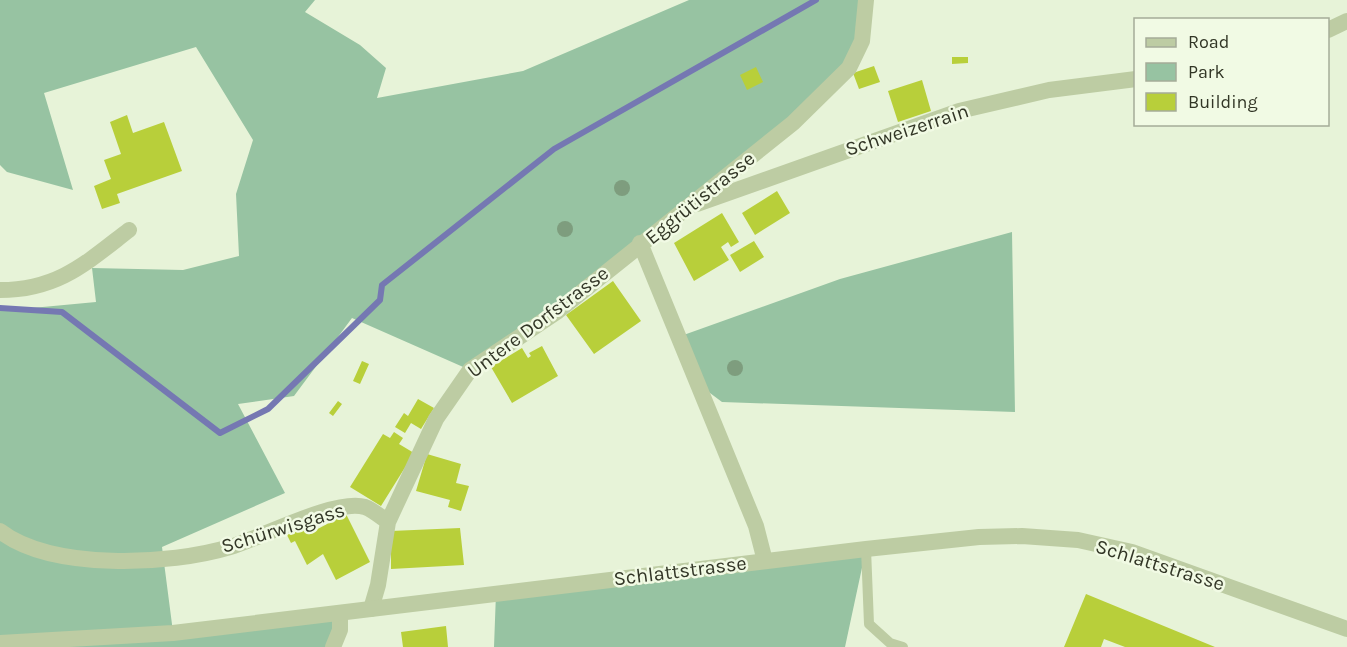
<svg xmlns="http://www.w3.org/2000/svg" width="1347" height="647" viewBox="0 0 1347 647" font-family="Karla,sans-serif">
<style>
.green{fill:#97c3a2}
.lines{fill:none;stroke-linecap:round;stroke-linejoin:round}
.stream{stroke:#7578b2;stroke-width:6}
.building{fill:#b8cf3a}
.service{stroke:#bdcca3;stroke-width:10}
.minor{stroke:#bdcca3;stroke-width:16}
.tertiary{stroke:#bdcca3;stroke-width:16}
.tree{fill:#7e9d7e}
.labels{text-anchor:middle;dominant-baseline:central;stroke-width:5;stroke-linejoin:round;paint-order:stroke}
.street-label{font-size:20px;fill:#323626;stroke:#f1fae4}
</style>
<rect width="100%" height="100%" fill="#e7f3d8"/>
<path class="green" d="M0,0H315L305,12L360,45L386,68L377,98L523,71L689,0H866L849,68L685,208L470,370L352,318L294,396L238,404L285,493L162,547L173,632L340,613L333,647H27L0,643V311L96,302L92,268L183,270L239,256L236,194L253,140L196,47L44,93L73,190L7,172L0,165Z
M1012,232L1015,412L722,402L698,384L678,337L840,279Z
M866,549L845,647H494L496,593Z"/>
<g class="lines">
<path class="stream" d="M0,308L62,312L220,433L268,409L380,300L382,285L554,149L816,0"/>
</g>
<path class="building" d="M952,57H968V63L952,64Z
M874,66L880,82L859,89L853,73Z
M756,67L763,82L747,90L740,75Z
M922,80L931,111L898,122L888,91Z
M127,115L133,133L164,122L182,171L117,194L120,203L102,209L94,186L111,179L104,160L121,154L110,122Z
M777,191L790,213L755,235L742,213Z
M722,213L739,242L731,247L728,242L721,247L729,260L694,281L674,243Z
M754,241L764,257L740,272L730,255Z
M613,281L641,321L594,354L566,315Z
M542,346L558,376L512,403L491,367L522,348L528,358L531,356L529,353Z
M362,361L369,364L360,384L353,381Z
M418,399L434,408L421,429L411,423L405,433L395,427L404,413L408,416Z
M338,401L342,404L333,416L329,413Z
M394,432L403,438L399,444L414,453L381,506L350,487L383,434L390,438Z
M427,454L461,464L456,483L469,486L461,511L448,507L450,500L416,491Z
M346,514L370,562L336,580L323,554L307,565L295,541L291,543L287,535L308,525L312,532Z
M460,528L464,565L391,569V531Z
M1086,594L1215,647H1125L1104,639L1101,647H1064Z
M446,626L448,647H403L401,632Z"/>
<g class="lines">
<path class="service" d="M866,549L869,624L890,643L903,647"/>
<path class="minor" d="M1328,30L1347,21
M697,204L959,111L1049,90L1136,79
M640,243L756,526L765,561
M0,290C58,290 86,263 129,230
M0,531C51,571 171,565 230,547C261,538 336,498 365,507C373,510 381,517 388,522
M371,609L378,585L388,522L436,419L470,370L558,311L793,123L849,68L862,41L866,0
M333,647L340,630V613"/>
<path class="tertiary" d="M0,643L173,633L866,549L979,537L1022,536L1078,540L1132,552L1347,629"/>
</g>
<g class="tree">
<circle cx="622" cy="188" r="8"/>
<circle cx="565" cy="229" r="8"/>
<circle cx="735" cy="368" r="8"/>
</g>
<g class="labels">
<g class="street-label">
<text transform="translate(907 130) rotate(-18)">Schweizerrain</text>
<text transform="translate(700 198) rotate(-39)">Eggrütistrasse</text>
<text transform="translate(538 322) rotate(-37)">Untere Dorfstrasse</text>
<text transform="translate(283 528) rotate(-17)">Schürwisgass</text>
<text transform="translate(1160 565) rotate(17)">Schlattstrasse</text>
<text transform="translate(680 571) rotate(-7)">Schlattstrasse</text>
</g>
</g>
<rect x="1134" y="18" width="195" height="108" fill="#f1fae4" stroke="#a5ac98" stroke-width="1.5"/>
<rect x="1146" y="38" width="30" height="9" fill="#bdcca3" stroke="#a5ac98" stroke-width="1.5"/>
<text x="1188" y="48" font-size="18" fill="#323626">Road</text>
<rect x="1146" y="63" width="30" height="18" fill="#97c3a2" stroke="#a5ac98" stroke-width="1.5"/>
<text x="1188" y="78" font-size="18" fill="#323626">Park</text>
<rect x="1146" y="93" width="30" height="18" fill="#b8cf3a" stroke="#a5ac98" stroke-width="1.5"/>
<text x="1188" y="108" font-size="18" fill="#323626">Building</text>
</svg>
